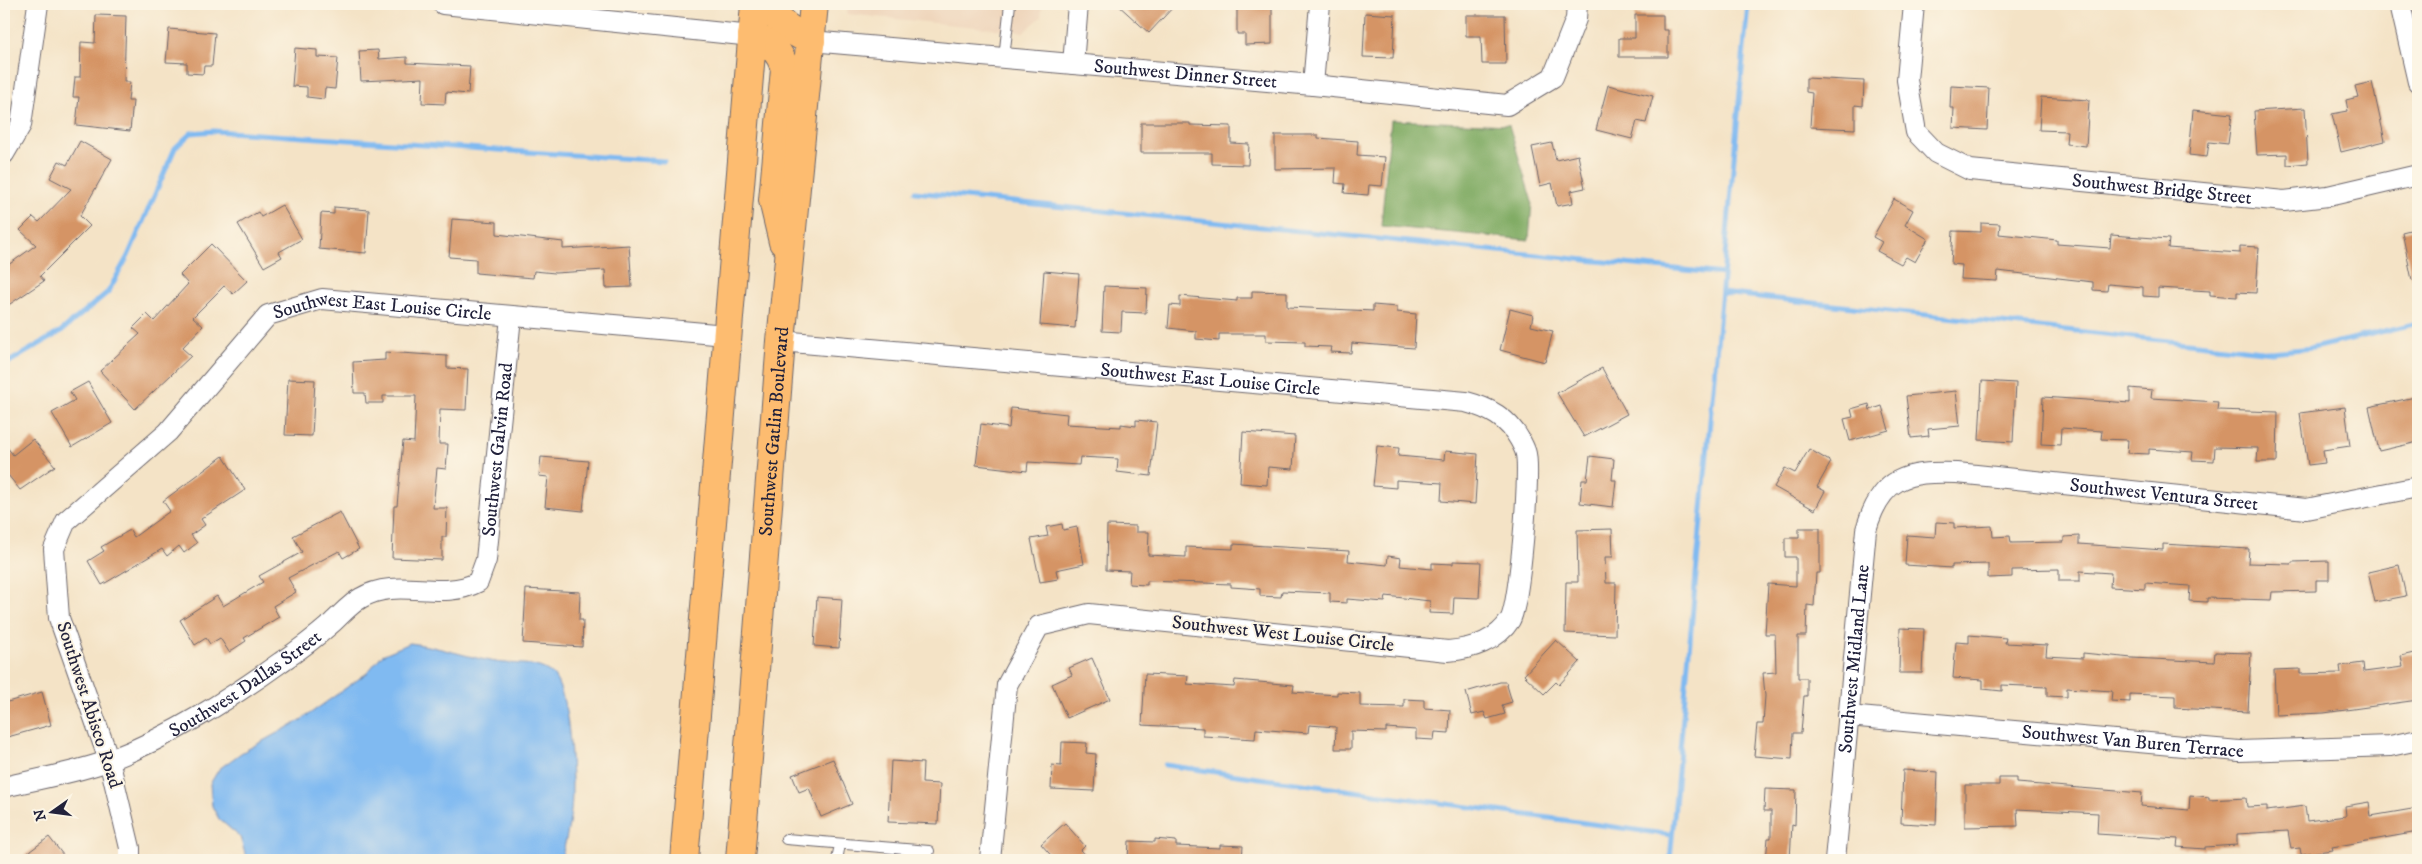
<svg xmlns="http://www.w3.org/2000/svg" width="2422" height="864" viewBox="0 0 2422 864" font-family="'IM FELL DW Pica',serif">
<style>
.built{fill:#efd6bc}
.forest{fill:#81ac65;stroke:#526750}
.water{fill:#80baf1;stroke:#516e96}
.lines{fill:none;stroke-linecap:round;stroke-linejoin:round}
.stream{stroke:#80baf1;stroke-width:5}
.building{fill:#d59465}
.lane-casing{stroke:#6c666c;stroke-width:12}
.street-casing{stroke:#6c666c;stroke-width:22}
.primary-casing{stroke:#6c666c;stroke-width:30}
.lane{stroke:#fff;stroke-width:10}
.street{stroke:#fff;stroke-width:20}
.primary{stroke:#fdbc6f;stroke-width:28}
.labels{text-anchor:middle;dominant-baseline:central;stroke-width:4;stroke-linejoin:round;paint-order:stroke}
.street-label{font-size:19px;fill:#22223b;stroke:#fcf5e5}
</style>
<rect width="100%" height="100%" fill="#fcf5e5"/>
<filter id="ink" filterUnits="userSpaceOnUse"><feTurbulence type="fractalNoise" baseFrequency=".02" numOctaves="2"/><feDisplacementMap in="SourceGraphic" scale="10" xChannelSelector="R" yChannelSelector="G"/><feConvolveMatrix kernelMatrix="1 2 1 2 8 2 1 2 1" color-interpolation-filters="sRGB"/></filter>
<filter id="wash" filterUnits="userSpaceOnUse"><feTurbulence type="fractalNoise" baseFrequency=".0096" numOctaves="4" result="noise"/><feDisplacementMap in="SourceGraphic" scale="20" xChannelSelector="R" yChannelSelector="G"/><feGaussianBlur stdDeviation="1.12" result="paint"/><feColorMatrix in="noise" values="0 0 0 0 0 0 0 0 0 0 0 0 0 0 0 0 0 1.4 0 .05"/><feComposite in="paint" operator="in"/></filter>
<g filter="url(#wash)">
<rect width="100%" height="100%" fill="#f4e3c6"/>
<path class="built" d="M848,4H1042L1041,17L1024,32L847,14Z"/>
<path class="forest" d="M1391,120L1509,125L1532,202L1529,240L1381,226Z"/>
<path class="water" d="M410,643C440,647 467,657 496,662C515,665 534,661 551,673C571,689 574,786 571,811C569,828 565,844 561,860H247L240,837L219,819L212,806L210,784L219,769L241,753L301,720L367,673L382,655Z"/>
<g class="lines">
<path class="stream" d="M915,192L1724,274
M1722,293L2271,352L2313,348L2418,323
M4,365L60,332L108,292L128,256L175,148L191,133L214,131L664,161
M1165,765L1672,835
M1670,860L1748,4"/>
</g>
<g id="blocks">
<path class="building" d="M1117,4H1176L1149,33Z
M1237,4H1272V44L1245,45V34H1237Z
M1365,13L1395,15L1393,58L1363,57Z
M96,15L126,16L124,82H130L128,101H133L130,131L76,125L79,97H73L75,77H80L81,42L95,43Z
M1466,15H1505L1506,64H1482L1481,36H1466Z
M1635,15H1663V30H1668V57H1619V38H1635Z
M169,29L215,33L212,66H204L203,74L187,73V63L166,62Z
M295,48L317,50V57L338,58L335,89L325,88L324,99L307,97V87L292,86Z
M378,50L379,59L407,57V63L470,66L468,94L446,92L445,104L422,103L423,78L361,81L359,51Z
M1806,78L1864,81L1863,106L1855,105V129L1810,127L1812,93L1806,92Z
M2372,82L2385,141L2341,152L2332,114L2348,111L2346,100L2358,97L2355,86Z
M1608,85L1653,96L1646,123L1637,121L1632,139L1596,130Z
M1951,86L1989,88L1987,130L1953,128L1954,108H1950Z
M2041,97L2089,100L2086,146L2066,144L2067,131L2039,130Z
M2305,108L2308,163L2287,165V154L2257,155L2254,111Z
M2193,110L2232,114L2228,144L2209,142L2207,157L2189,155Z
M1141,123H1190V125L1231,126V143L1249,144L1248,165L1212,164V153H1141Z
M1275,135H1318V138L1358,141L1357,155L1385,157L1382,186L1369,185L1368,195L1344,193L1345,184L1335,183L1336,168L1275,169Z
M80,141L112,159L80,216L90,226L40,276L44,281L4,308V268L36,245L20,230L33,217L39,222L71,189L50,178L59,161L67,165Z
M1552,143L1556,160L1578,155L1585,188L1571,191L1573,203L1557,206L1552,183L1540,186L1532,147Z
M1894,199L1913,210L1905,225L1928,239L1915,262L1906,257L1901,264L1877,251L1882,242L1873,237Z
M282,205L302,239L279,252L282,257L264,267L238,224L258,212L261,217Z
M334,207L369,210L366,253L319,249L321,213L334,214Z
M452,219L497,222V234L563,242V249L629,245L632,287L606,288L605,270L555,273L534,271L533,278L476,273V259L449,257Z
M1981,223L2000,224L1999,234L2057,240V244L2110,248L2111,235L2169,239L2168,248L2195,250L2240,253V246L2259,247L2256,293L2237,292V297L2210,295V291L2158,288V297L2143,296V287L2108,284L2107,291L2093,290V282L1998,271L1997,281L1961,279L1962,265L1951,264L1953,231L1981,232Z
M2418,228V279L2412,280L2402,232Z
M211,244L247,281L233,294L224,286L193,317L203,326L182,348L191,356L135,409L100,371L140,334L133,328L147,314L154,321L188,284L180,275Z
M1044,271L1079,274L1075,328L1040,325Z
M1104,286L1147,288L1146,313L1122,312L1121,332L1102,331Z
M1252,291L1287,292V307L1373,311V305L1397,307V312L1416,314L1414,348L1352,343L1351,353L1330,352L1331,347L1305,346V342L1266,341V334H1219V341L1196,339V331L1168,328L1170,305L1180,306V296L1237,301V298H1252Z
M1510,309L1533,315L1531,326L1553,331L1545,362L1500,350Z
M385,352L447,356V368L468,369L466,410L440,409L439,444H448L446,469L437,468L433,508H447L446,537H442V560L392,558L394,506H397L403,441L414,442L416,396H383V403H366L365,393H354L353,362L385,360Z
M1602,368L1627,414L1584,437L1557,393Z
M288,379L315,380L312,436L285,435Z
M1982,381L2016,383L2013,442L1979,440Z
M88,382L112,423L72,447L52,413L75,400L70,392Z
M2130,388L2152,390L2151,398L2218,402L2217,410L2278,412L2277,462H2257L2258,448L2215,447L2214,461L2192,460L2193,452L2149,449V454L2127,453L2128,440L2101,439L2102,431L2061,428L2060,445L2041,444L2043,397L2130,403Z
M1956,391L1960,426L1928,429L1929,436L1911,438L1906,396Z
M2415,397L2418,412V442L2379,451L2369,407Z
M1869,404L1870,410L1882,406L1889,430L1850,441L1844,419L1853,417L1851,409Z
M2345,407L2350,446L2323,450L2325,463L2308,465L2300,413Z
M1011,408L1067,414L1066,424L1121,427V424L1136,426V420L1157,422L1151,476L1117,472L1118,459L1080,457L1079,465L1028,462L1027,471L976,465L981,424L1009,428Z
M1243,432L1295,436L1293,469L1268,467L1267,485L1240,483Z
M33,439L55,466L20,490L4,470V443L13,455Z
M1377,446L1399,448L1398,456L1444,460L1445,451L1478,454L1475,504L1441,501L1442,483L1396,480V488L1373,486Z
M1809,449L1831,462L1817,487L1825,491L1815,510L1774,487L1785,468L1795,473Z
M223,456L245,490L201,519L205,525L191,535L197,543L184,553L179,546L167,556L162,549L102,585L88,561L104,551L101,547L130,530L134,537L170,511L163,501Z
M1590,456L1614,459L1612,480H1616L1613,507L1580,503L1582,480H1587Z
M541,457L588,461L583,511L545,507L548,477L539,476Z
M340,512L359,549L343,558L339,551L288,578L296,592L273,606L279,617L244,638L246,641L229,652L220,638L210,644L206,638L195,645L180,620L217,596L223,606L263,582L259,576L302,552L293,536Z
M1936,522L1954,523V528L1992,526L1993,537L2010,536L2011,543L2064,542V537L2079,536V544L2163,550V544L2249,549L2248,563L2292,564V562L2329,561V580H2316V591L2272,592L2271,600L2207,598V602L2189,601L2190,586L2145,583V589L2110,587L2111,573L2080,571V581H2059V569L2012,570V577L1988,578V564L1952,565V568L1905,565L1907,535L1935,537Z
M1062,524L1063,530L1077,527L1084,564L1056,570L1058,579L1040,582L1031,539L1048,536L1046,527Z
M1107,525L1136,526V532H1149L1148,555L1186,557V547L1233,549V544L1349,551L1348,561L1387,565L1388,556L1401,558L1400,566L1432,569V563L1453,564V561L1481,562L1479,598L1454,597L1453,614L1429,613L1430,601L1386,596L1385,602L1347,599V603L1330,602V593L1282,591L1281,597L1260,596V589L1231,587V584L1147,581V585L1129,584L1130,571L1106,570Z
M1799,528H1820V573H1816L1814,606L1807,605L1806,636H1798V678H1807V696H1804L1801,733H1793L1792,759L1754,756L1757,724H1763L1765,696L1763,673L1776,672L1775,634H1765L1768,584L1796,586V557H1785V538H1799Z
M1612,529L1613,557H1605L1606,583H1616L1615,635L1565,633L1566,582H1578L1577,530Z
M2399,565L2406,596L2375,602L2368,572Z
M526,589L580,592L579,620H583L582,647L523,643Z
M817,597L842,599L839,648L814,646Z
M1900,628L1924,629L1922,673H1899Z
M1969,635L2006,638L2005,643L2047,645L2046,656L2083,658V653L2132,658L2214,662L2215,652L2251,653L2248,712L2175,708V696L2130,694V702L2111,701L2112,691L2067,688V697L2047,696V687L2002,685V691L1983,689V680L1953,678L1956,642L1969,643Z
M1556,640L1580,662L1559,685L1556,682L1544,694L1524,675Z
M2418,652V700L2324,713L2276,715L2274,670L2300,669V674L2341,673L2340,666L2363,663L2364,672L2403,667L2401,656Z
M1092,658L1110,699L1067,718L1052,684L1072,675L1069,668Z
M1145,674L1188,676L1187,684L1234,687L1235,680L1294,685L1293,692L1337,695V692L1360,693V706L1404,707V699L1424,700V708L1450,710L1449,733L1435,732L1434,740L1416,739V730L1386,728V732L1351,731V749H1335L1336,727L1309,725L1308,733L1256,729L1255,739L1203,736V728L1142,725Z
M1500,682H1506L1512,702L1502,705L1505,714L1487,719L1484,712L1472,715L1466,692Z
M42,692L51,725L4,738V703Z
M1062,742L1087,743L1086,753L1096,754L1094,791L1051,789L1052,765L1061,766Z
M833,759L852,804L821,817L809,788L799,792L792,775Z
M891,761L923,763L922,783L940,784L938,824L888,822Z
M1903,770L1938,772L1936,825L1901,823Z
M1999,778H2017V783L2142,793L2141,806L2189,810L2190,795L2209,797V800L2246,798L2247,807L2267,806V811L2305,806L2307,821L2346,816L2345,806L2369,802L2371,816L2418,808V832L2332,847L2333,850L2301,854L2300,848L2291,849L2288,831L2237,834V845L2205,847V849L2177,847L2178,839L2097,834L2098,813L2017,809L2018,826L1965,827V785H1999Z
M1765,789L1796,790L1795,825L1792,824L1790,860H1766L1768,838H1771V811H1764Z
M1065,823L1085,846L1081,850L1090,860H1055L1041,844Z
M49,837L67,860H18Z
M1155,839L1176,841V846L1220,848V845L1243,846L1242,860H1128L1129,841L1155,842Z"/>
</g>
</g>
<g filter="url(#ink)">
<use href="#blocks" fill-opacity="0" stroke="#6c666c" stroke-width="1"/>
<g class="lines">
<g class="lane-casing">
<path id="lane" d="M1004,58L1010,4
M786,839L929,851
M837,860L840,844"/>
</g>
<g class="street-casing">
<g id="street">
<path d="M443,4L752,36"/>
<path id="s1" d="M1914,4L1907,80L1916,132L1936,153L1970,170L2284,201L2328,196L2418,175"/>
<path d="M2400,4L2418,82"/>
<path id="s2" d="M811,41L1313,85L1507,105L1553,77L1576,19L1577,4"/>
<path d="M1073,64L1078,4"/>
<path d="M1313,85L1320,4"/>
<path d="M4,154L21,125L38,4"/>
<path id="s3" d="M781,341L1466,402C1489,408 1508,418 1520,440C1522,444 1525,449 1526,454C1530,475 1520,603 1510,620C1497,641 1471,649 1448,651L1089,614L1039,626L1007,685L990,860"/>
<path id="s4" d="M1848,716L2239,751L2390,746L2418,740"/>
<path id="s5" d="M4,787C36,779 80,772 110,760C172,736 228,700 281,662C299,650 316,637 332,623C341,615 350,604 361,598C398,576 440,602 478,582L486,560L511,317"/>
<path id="s6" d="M130,860V848L109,760L59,618L54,549L66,521L168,432L268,315L322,299L726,335"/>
<path id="s7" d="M1835,860L1866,530C1881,477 1906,471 1957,473L2306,509L2418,487"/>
</g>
</g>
<g class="primary-casing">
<g id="primary">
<path d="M770,4C776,23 793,32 811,41"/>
<path d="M752,36C770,42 780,51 785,69L773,200L783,242"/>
<path d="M684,860L755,4"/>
<path id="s8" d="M740,860L781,341L814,4"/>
</g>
</g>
<use href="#lane" class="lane"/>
<use href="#street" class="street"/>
<use href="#primary" class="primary"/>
</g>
</g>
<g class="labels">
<g class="street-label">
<text stroke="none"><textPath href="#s2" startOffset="376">Southwest Dinner Street</textPath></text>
<text stroke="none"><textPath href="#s1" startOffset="389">Southwest Bridge Street</textPath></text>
<text stroke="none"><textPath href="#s6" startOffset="758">Southwest East Louise Circle</textPath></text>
<text stroke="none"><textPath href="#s3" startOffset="431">Southwest East Louise Circle</textPath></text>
<text stroke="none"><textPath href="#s8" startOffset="430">Southwest Gatlin Boulevard</textPath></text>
<text stroke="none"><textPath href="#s5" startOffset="664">Southwest Galvin Road</textPath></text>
<text stroke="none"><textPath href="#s7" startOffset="660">Southwest Ventura Street</textPath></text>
<text transform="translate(1283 634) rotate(6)">Southwest West Louise Circle</text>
<text stroke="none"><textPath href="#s7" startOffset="202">Southwest Midland Lane</textPath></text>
<text stroke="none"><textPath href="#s5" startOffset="265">Southwest Dallas Street</textPath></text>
<text transform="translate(89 705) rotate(72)">Southwest Abisco Road</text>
<text stroke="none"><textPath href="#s4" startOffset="286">Southwest Van Buren Terrace</textPath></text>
</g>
</g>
<rect width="2422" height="864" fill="none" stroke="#fcf5e5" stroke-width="20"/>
<g transform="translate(52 812) rotate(256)" stroke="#fcf5e5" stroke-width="4" paint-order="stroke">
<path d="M0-4L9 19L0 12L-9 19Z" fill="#22223b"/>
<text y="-8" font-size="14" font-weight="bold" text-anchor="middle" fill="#22223b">N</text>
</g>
</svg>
